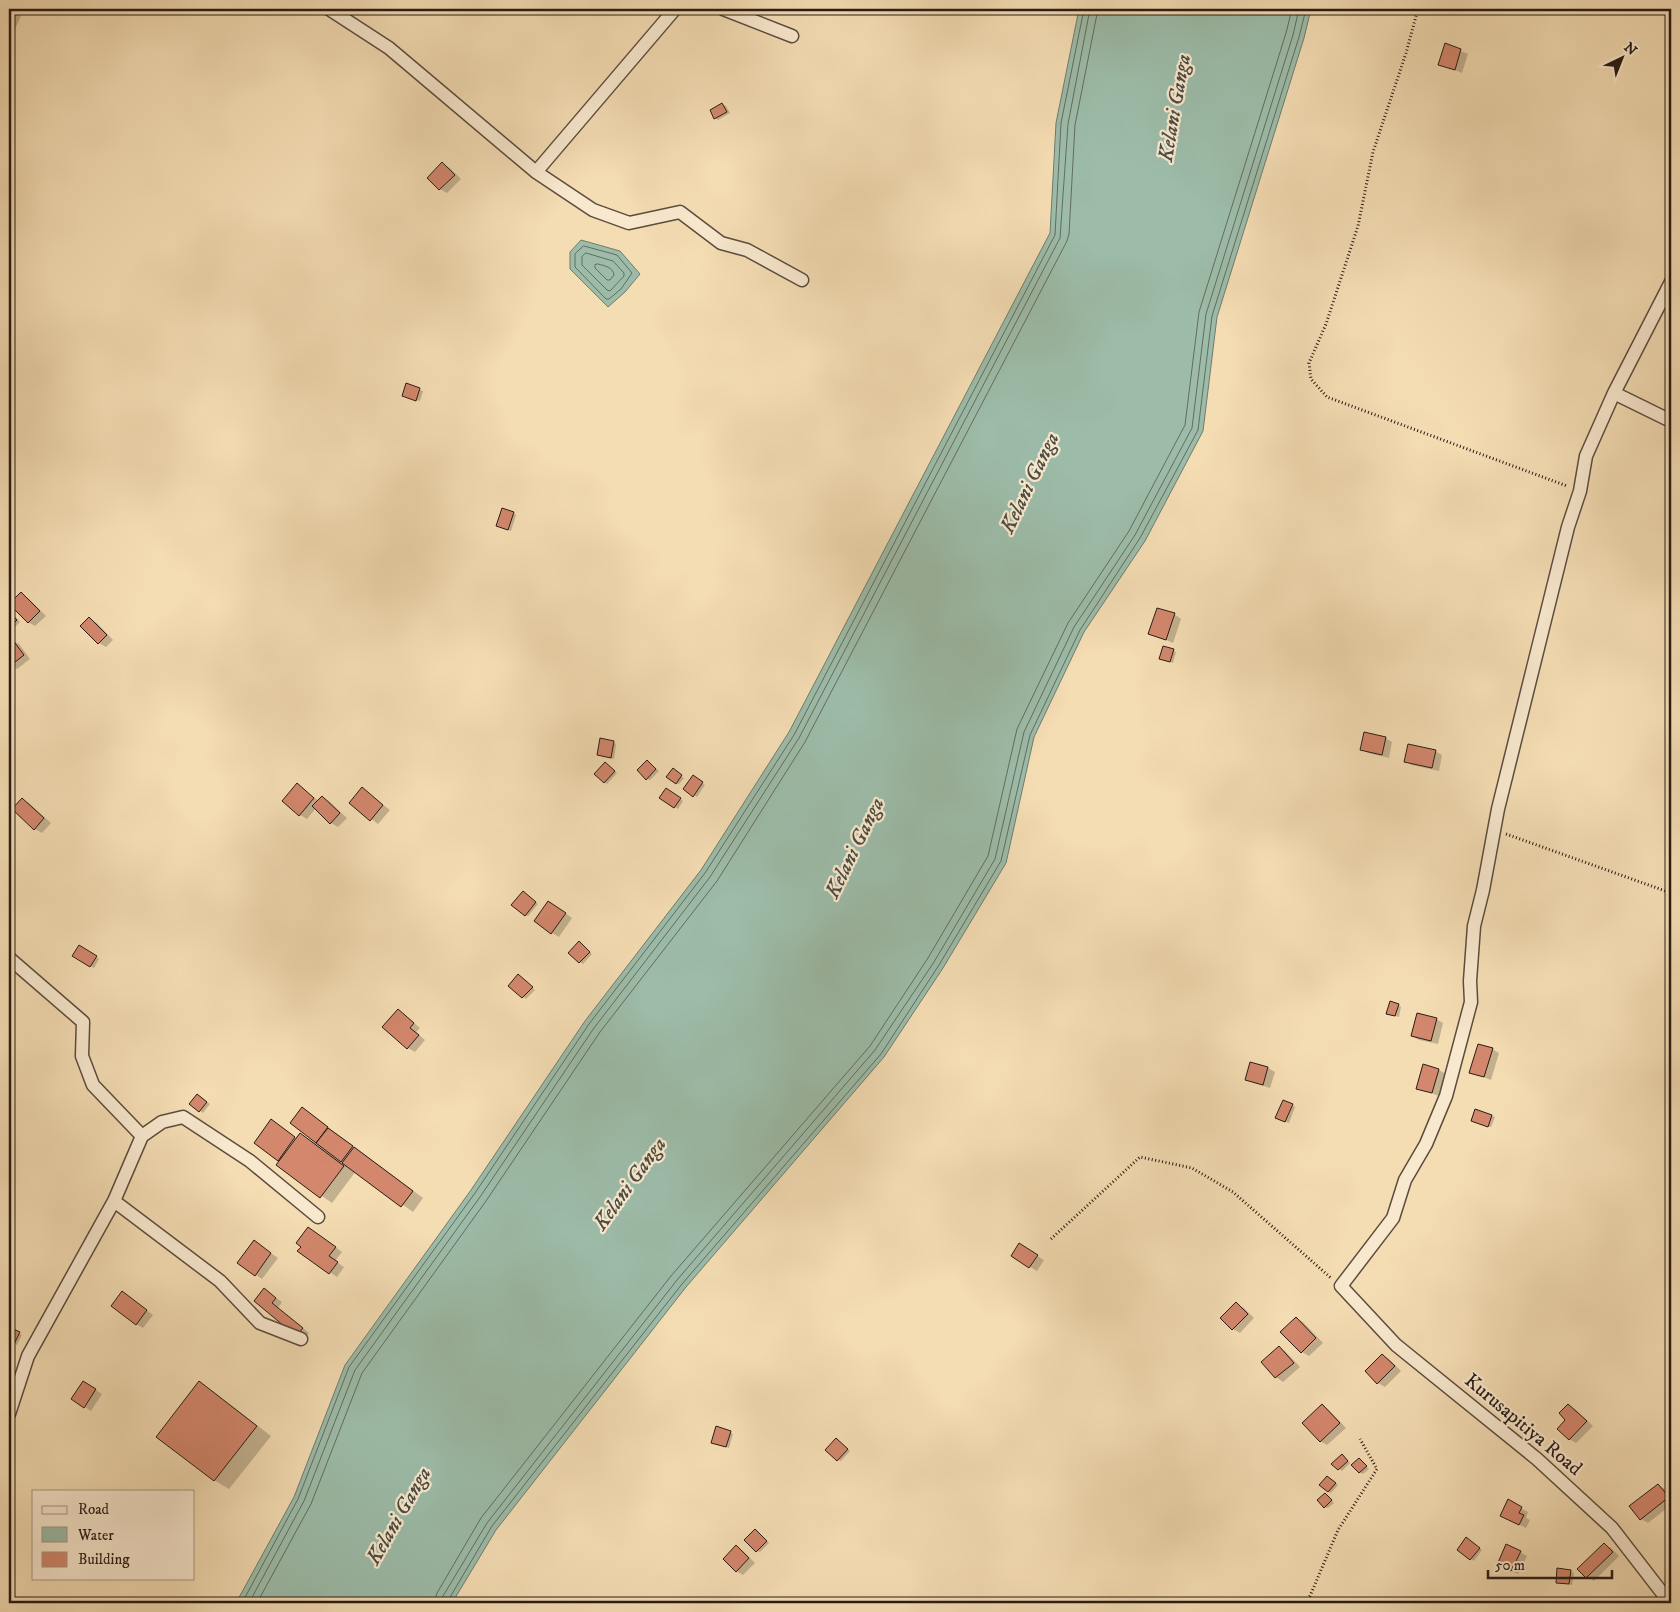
<svg xmlns="http://www.w3.org/2000/svg" width="1680" height="1612" viewBox="0 0 1680 1612" font-family="'IM FELL DW Pica',serif">
<style>
.water{fill:#9cbca9;stroke:#6e7c6e}
.shadow{fill:#0003}
.lines{fill:none;stroke-linecap:round;stroke-linejoin:round}
.shore{stroke:#626c60;stroke-width:1}
.building{fill:#d3876d;stroke:#281c16}
.street-casing{stroke:#5b4c3d;stroke-width:15}
.path{stroke:#281c16;stroke-width:3;stroke-dasharray:1 2.5;stroke-linecap:butt}
.street{stroke:#f8e8ce;stroke-width:12}
.labels{text-anchor:middle;dominant-baseline:central;stroke-width:4.5;stroke-linejoin:round;paint-order:stroke}
.street-label{font-size:20px;fill:#281c16;stroke:#f8e8ce}
.water-label{font-size:21px;font-style:italic;fill:#4b4c42;stroke:#f8e8ce}
</style>
<rect width="100%" height="100%" fill="#f4dcb3"/>
<filter id="stains"><feTurbulence type="fractalNoise" baseFrequency=".004" numOctaves="4"/><feColorMatrix values="0 0 0 0 .2 0 0 0 0 .09 0 0 0 0 .02 0 0 0 .5 -.17"/></filter>
<radialGradient id="worn" r=".72"><stop offset=".6" stop-color="#630" stop-opacity="0"/><stop offset="1" stop-color="#630" stop-opacity=".3"/></radialGradient>
<path class="water" d="M1079,9H1311L1304,38L1217,317L1203,431L1145,541L1084,632L1034,737L1006,863L943,968L884,1057L686,1287L496,1530L452,1603H236L294,1497L345,1365L471,1190L585,1021L701,870L789,732L1050,233L1056,123Z
M581,240L620,251L640,274L625,292L608,307L570,269V252Z"/>
<path class="shadow" d="M9,9L21,16L9,42Z
M1445,45L1468,54L1462,73L1440,64Z
M722,104L726,106L730,113L718,120L715,118Z
M443,164L450,168L461,179L447,193L440,189L429,178Z
M407,385L423,391L420,401L407,397Z
M513,513L516,515L511,531L501,527Z
M21,594L28,598L46,616L35,626L28,622Z
M9,611L20,622L14,628L9,624Z
M1174,614L1181,619L1173,643L1150,633Z
M90,619L97,623L113,640L106,647L99,643Z
M12,640L19,644L30,659L17,669L9,663V642Z
M1173,651L1176,652L1173,663L1164,660Z
M1385,738L1392,742L1389,758L1368,753L1361,749Z
M613,742L616,744L614,759L598,755Z
M1435,751L1442,755L1439,771L1412,765L1405,761Z
M650,763L659,771L650,780L647,779Z
M608,765L617,773L607,784L604,782Z
M676,772L684,778L679,784L676,783Z
M693,777L705,785L697,797L685,789Z
M297,785L319,801L322,797L329,801L347,818L338,827L331,823L316,808L307,819L300,815L284,801Z
M362,789L390,810L378,824L351,803Z
M666,789L683,801L678,809L661,798Z
M22,799L29,803L51,823L42,833L35,829Z
M526,894L538,904L528,916L525,915Z
M555,906L572,918L559,937L552,933Z
M583,945L592,954L583,964L580,962Z
M79,947L99,959L94,968L74,956Z
M522,978L535,990L526,999L510,986Z
M1398,1005L1401,1007L1399,1017L1391,1015Z
M398,1010L420,1028L416,1032L425,1040L415,1052L408,1048Z
M1436,1019L1443,1023L1438,1044L1419,1040L1412,1036Z
M1492,1049L1499,1053L1491,1080L1470,1072Z
M1268,1068L1275,1072L1270,1088L1254,1083L1247,1079Z
M1439,1070L1446,1074L1439,1096L1417,1088Z
M201,1097L210,1104L203,1113L191,1104Z
M1292,1105L1295,1107L1289,1123L1280,1120Z
M309,1113L423,1198L413,1212L356,1171L332,1203L278,1165L280,1161L278,1159V1125L297,1139L300,1134L317,1144V1142L292,1123Z
M1492,1116L1495,1117L1491,1127L1475,1122Z
M315,1232L342,1252L335,1261L344,1267L337,1277L299,1251Z
M1019,1245L1044,1260L1037,1271L1012,1256Z
M261,1246L278,1258L262,1279L256,1275Z
M265,1290L282,1302L278,1308L309,1333L304,1339L256,1301Z
M129,1297L153,1315L143,1328L136,1324Z
M1237,1304L1244,1308L1254,1318L1240,1333L1233,1329Z
M1296,1318L1303,1322L1323,1343L1309,1356L1302,1352Z
M9,1328L22,1335L17,1345L9,1341Z
M1279,1347L1286,1352L1300,1367L1283,1382L1276,1377L1262,1362Z
M1382,1355L1389,1359L1401,1371L1385,1387L1378,1383Z
M83,1382L102,1394L91,1411L73,1399Z
M199,1383L214,1392L271,1436L229,1489L214,1480Z
M1322,1405L1329,1410L1346,1428L1327,1445L1320,1441Z
M1568,1405L1575,1409L1593,1426L1576,1443L1569,1439L1567,1420Z
M730,1432L733,1434L729,1448L716,1444Z
M837,1439L850,1451L841,1461L838,1460Z
M1345,1457L1350,1463L1342,1471L1333,1464Z
M1359,1459L1369,1469L1363,1474L1359,1472Z
M1331,1479L1338,1485L1331,1493L1328,1491Z
M1658,1485L1665,1489L1671,1497V1505L1648,1523L1641,1519Z
M1328,1496L1334,1503L1328,1508L1325,1507Z
M1508,1501L1528,1512L1526,1518L1530,1520L1526,1528L1508,1519Z
M758,1532L769,1543L760,1552L757,1551Z
M1469,1541L1482,1550L1474,1561L1458,1550Z
M1604,1544L1611,1548L1619,1556L1594,1581L1587,1577Z
M736,1547L743,1551L755,1563L743,1575L736,1571Z
M1520,1552L1527,1556L1523,1565L1527,1568L1525,1571L1521,1569L1518,1574L1505,1568Z
M1570,1571L1574,1573L1572,1585L1557,1582Z"/>
<g class="lines">
<path class="shore" d="M584,246L617,255L632,273L621,289L609,299H606L575,267V254Z
M586,253L613,261L624,273V276L610,291L607,290L582,265V257Z
M598,264C605,266 613,267 614,275L610,280H607L595,268V265Z
M242,1603L298,1499L349,1367L475,1193L589,1024L705,873L794,735L1055,235L1061,123L1084,9
M249,1603L304,1501L355,1370L480,1197L594,1028L710,877L799,738L1060,238L1068,124L1090,9
M257,1603L311,1504L362,1373L486,1201L600,1032L717,881L805,742L1067,241L1069,234L1075,125L1098,9
M434,1603L437,1593L481,1518L671,1276L870,1046L928,958L988,856L1017,729L1068,623L1129,531L1185,425L1199,312L1286,33L1292,9
M442,1603L443,1596L487,1523L677,1280L875,1050L934,962L995,859L1024,732L1074,627L1135,535L1192,428L1206,314L1293,35L1299,9
M448,1603L449,1599L492,1526L682,1284L881,1054L939,965L1001,861L1030,735L1080,630L1140,538L1198,430L1212,316L1299,37L1306,9"/>
</g>
<path class="building" d="M9,9L14,10L9,23Z
M1445,43L1461,49L1455,70L1438,65Z
M722,103L727,112L714,119L710,110Z
M442,162L455,175L439,190L427,178Z
M406,383L420,388L416,401L402,396Z
M502,508L514,512L508,530L496,526Z
M21,592L40,611L28,623L9,604Z
M1157,608L1175,613L1166,640L1148,634Z
M9,611L17,620L10,627L9,626Z
M89,617L107,635L98,644L80,626Z
M12,639L24,655L10,666L9,641Z
M1163,646L1174,649L1170,662L1159,659Z
M1364,732L1386,737L1382,755L1360,750Z
M600,738L614,741L611,758L597,755Z
M1408,744L1436,750L1432,768L1404,762Z
M647,760L656,769L646,780L637,770Z
M605,762L615,771L604,783L594,774Z
M673,768L682,775L676,784L666,777Z
M693,775L703,782L693,797L683,789Z
M297,783L314,798L299,816L282,801Z
M362,787L383,805L370,821L349,803Z
M666,788L681,798L674,808L659,798Z
M322,796L340,813L330,824L312,806Z
M22,798L44,818L34,830L12,809Z
M523,891L536,902L525,916L511,905Z
M548,901L566,913L551,934L534,921Z
M579,941L590,952L579,963L568,953Z
M79,945L97,956L90,967L72,956Z
M518,974L533,987L522,998L508,986Z
M1390,1001L1399,1004L1395,1016L1386,1014Z
M398,1009L414,1023L410,1028L419,1035L407,1049L382,1027Z
M1417,1013L1437,1018L1431,1041L1411,1036Z
M1478,1044L1493,1048L1484,1077L1469,1073Z
M1250,1062L1268,1067L1263,1085L1245,1080Z
M1423,1064L1439,1069L1432,1093L1416,1089Z
M197,1094L207,1102L199,1112L189,1104Z
M1283,1100L1293,1104L1285,1122L1275,1118Z
M302,1107L328,1127L316,1143L290,1123Z
M1475,1109L1492,1115L1488,1127L1471,1121Z
M271,1119L295,1137L278,1161L254,1143Z
M328,1128L353,1146L341,1162L316,1143Z
M300,1133L344,1166L320,1198L276,1165Z
M354,1147L413,1191L401,1207L342,1163Z
M308,1227L336,1247L329,1256L338,1262L329,1274L297,1251L301,1247L296,1243Z
M254,1240L271,1253L255,1276L237,1263Z
M1019,1243L1038,1255L1029,1268L1011,1256Z
M264,1288L276,1298L272,1303L303,1328L296,1336L254,1301Z
M122,1291L147,1310L136,1325L111,1306Z
M1236,1302L1248,1314L1232,1330L1220,1318Z
M1296,1317L1316,1338L1301,1353L1280,1332Z
M9,1327L20,1332L14,1344L9,1342Z
M1279,1346L1294,1363L1275,1378L1261,1362Z
M1382,1354L1395,1366L1377,1384L1365,1371Z
M83,1381L96,1389L84,1408L71,1399Z
M199,1381L257,1426L214,1481L156,1437Z
M1322,1404L1340,1423L1320,1442L1302,1423Z
M1568,1404L1587,1421L1569,1440L1557,1429L1565,1420L1559,1413Z
M716,1426L731,1431L726,1447L711,1443Z
M836,1438L848,1449L837,1461L825,1450Z
M1342,1454L1348,1461L1338,1470L1331,1464Z
M1359,1458L1367,1466L1359,1473L1351,1465Z
M1327,1476L1336,1483L1328,1492L1319,1485Z
M1658,1484L1669,1497L1640,1520L1629,1506Z
M1325,1493L1332,1500L1324,1508L1317,1500Z
M1508,1499L1522,1507L1519,1513L1524,1515L1519,1525L1500,1516Z
M755,1529L767,1541L756,1552L744,1540Z
M1466,1537L1480,1548L1470,1560L1457,1550Z
M1604,1543L1613,1552L1586,1578L1577,1569Z
M1506,1544L1521,1551L1511,1571L1497,1565Z
M736,1545L749,1558L736,1572L723,1559Z
M1518,1561L1525,1565L1522,1571L1515,1567Z
M1557,1568L1571,1570L1569,1584L1556,1583Z"/>
<g class="lines">
<g class="street-casing">
<path id="street" d="M329,9L389,48L536,172L593,210L629,223L680,212L721,243L747,250L802,280
M723,9L792,36
M536,172L675,9
M1614,393L1671,421
M9,958L83,1022L82,1056L93,1085L142,1136L114,1201L28,1356L9,1414
M142,1136L162,1122L183,1117L250,1161L318,1217
M114,1201L220,1281L260,1323L301,1339
M1670,1603L1612,1528L1537,1459L1396,1345L1341,1286L1393,1218L1405,1180L1426,1144L1446,1096L1471,1002L1470,981L1474,926L1483,890L1498,809L1568,527L1580,491L1586,456L1614,393L1671,282"/>
</g>
<path class="path" d="M1418,9L1406,53L1373,152L1358,226L1326,324L1309,363L1311,379L1327,397L1567,486
M1506,834L1671,893
M1051,1239L1140,1157L1192,1168L1233,1192L1331,1278
M1307,1603L1338,1530L1377,1469L1360,1439"/>
<use href="#street" class="street"/>
</g>
<g class="labels">
<g class="street-label">
<text transform="translate(1523 1425) rotate(40)">Kurusapitiya Road</text>
</g>
<g class="water-label">
<text transform="translate(1175 108) rotate(-80)">Kelani Ganga</text>
<text transform="translate(1030 483) rotate(-64)">Kelani Ganga</text>
<text transform="translate(855 848) rotate(-64)">Kelani Ganga</text>
<text transform="translate(630 1184) rotate(-54)">Kelani Ganga</text>
<text transform="translate(399 1516) rotate(-60)">Kelani Ganga</text>
</g>
</g>
<rect width="1680" height="1612" fill="none" stroke="#f4dcb3" stroke-width="30"/>
<rect x="10" y="10" width="1660" height="1592" fill="none" stroke="#281c16" stroke-width="2.5"/>
<rect x="15" y="15" width="1650" height="1582" fill="none" stroke="#281c16"/>
<rect x="32" y="1490" width="162" height="90" fill="#f8e8ce" stroke="#a59684"/>
<rect x="42" y="1506" width="25" height="8" fill="#f8e8ce" stroke="#a59684"/>
<text x="78" y="1514" font-size="15" fill="#281c16">Road</text>
<rect x="42" y="1527" width="25" height="15" fill="#9cbca9" stroke="#a59684"/>
<text x="78" y="1540" font-size="15" fill="#281c16">Water</text>
<rect x="42" y="1552" width="25" height="15" fill="#d3876d" stroke="#a59684"/>
<text x="78" y="1564" font-size="15" fill="#281c16">Building</text>
<g transform="translate(1622 58) rotate(43)" stroke="#f8e8ce" stroke-width="4" paint-order="stroke">
<path d="M0-4L9 19L0 12L-9 19Z" fill="#281c16"/>
<text y="-8" font-size="14" font-weight="bold" text-anchor="middle" fill="#281c16">N</text>
</g>
<path d="M1488 1570v8h124v-8" fill="none" stroke="#281c16" stroke-width="2.5"/>
<text x="1495" y="1570" font-size="15" fill="#281c16" stroke="#f8e8ce" stroke-width="4" paint-order="stroke">50 m</text>
<rect width="100%" height="100%" filter="url(#stains)"/>
<rect width="100%" height="100%" fill="url(#worn)"/>
</svg>
